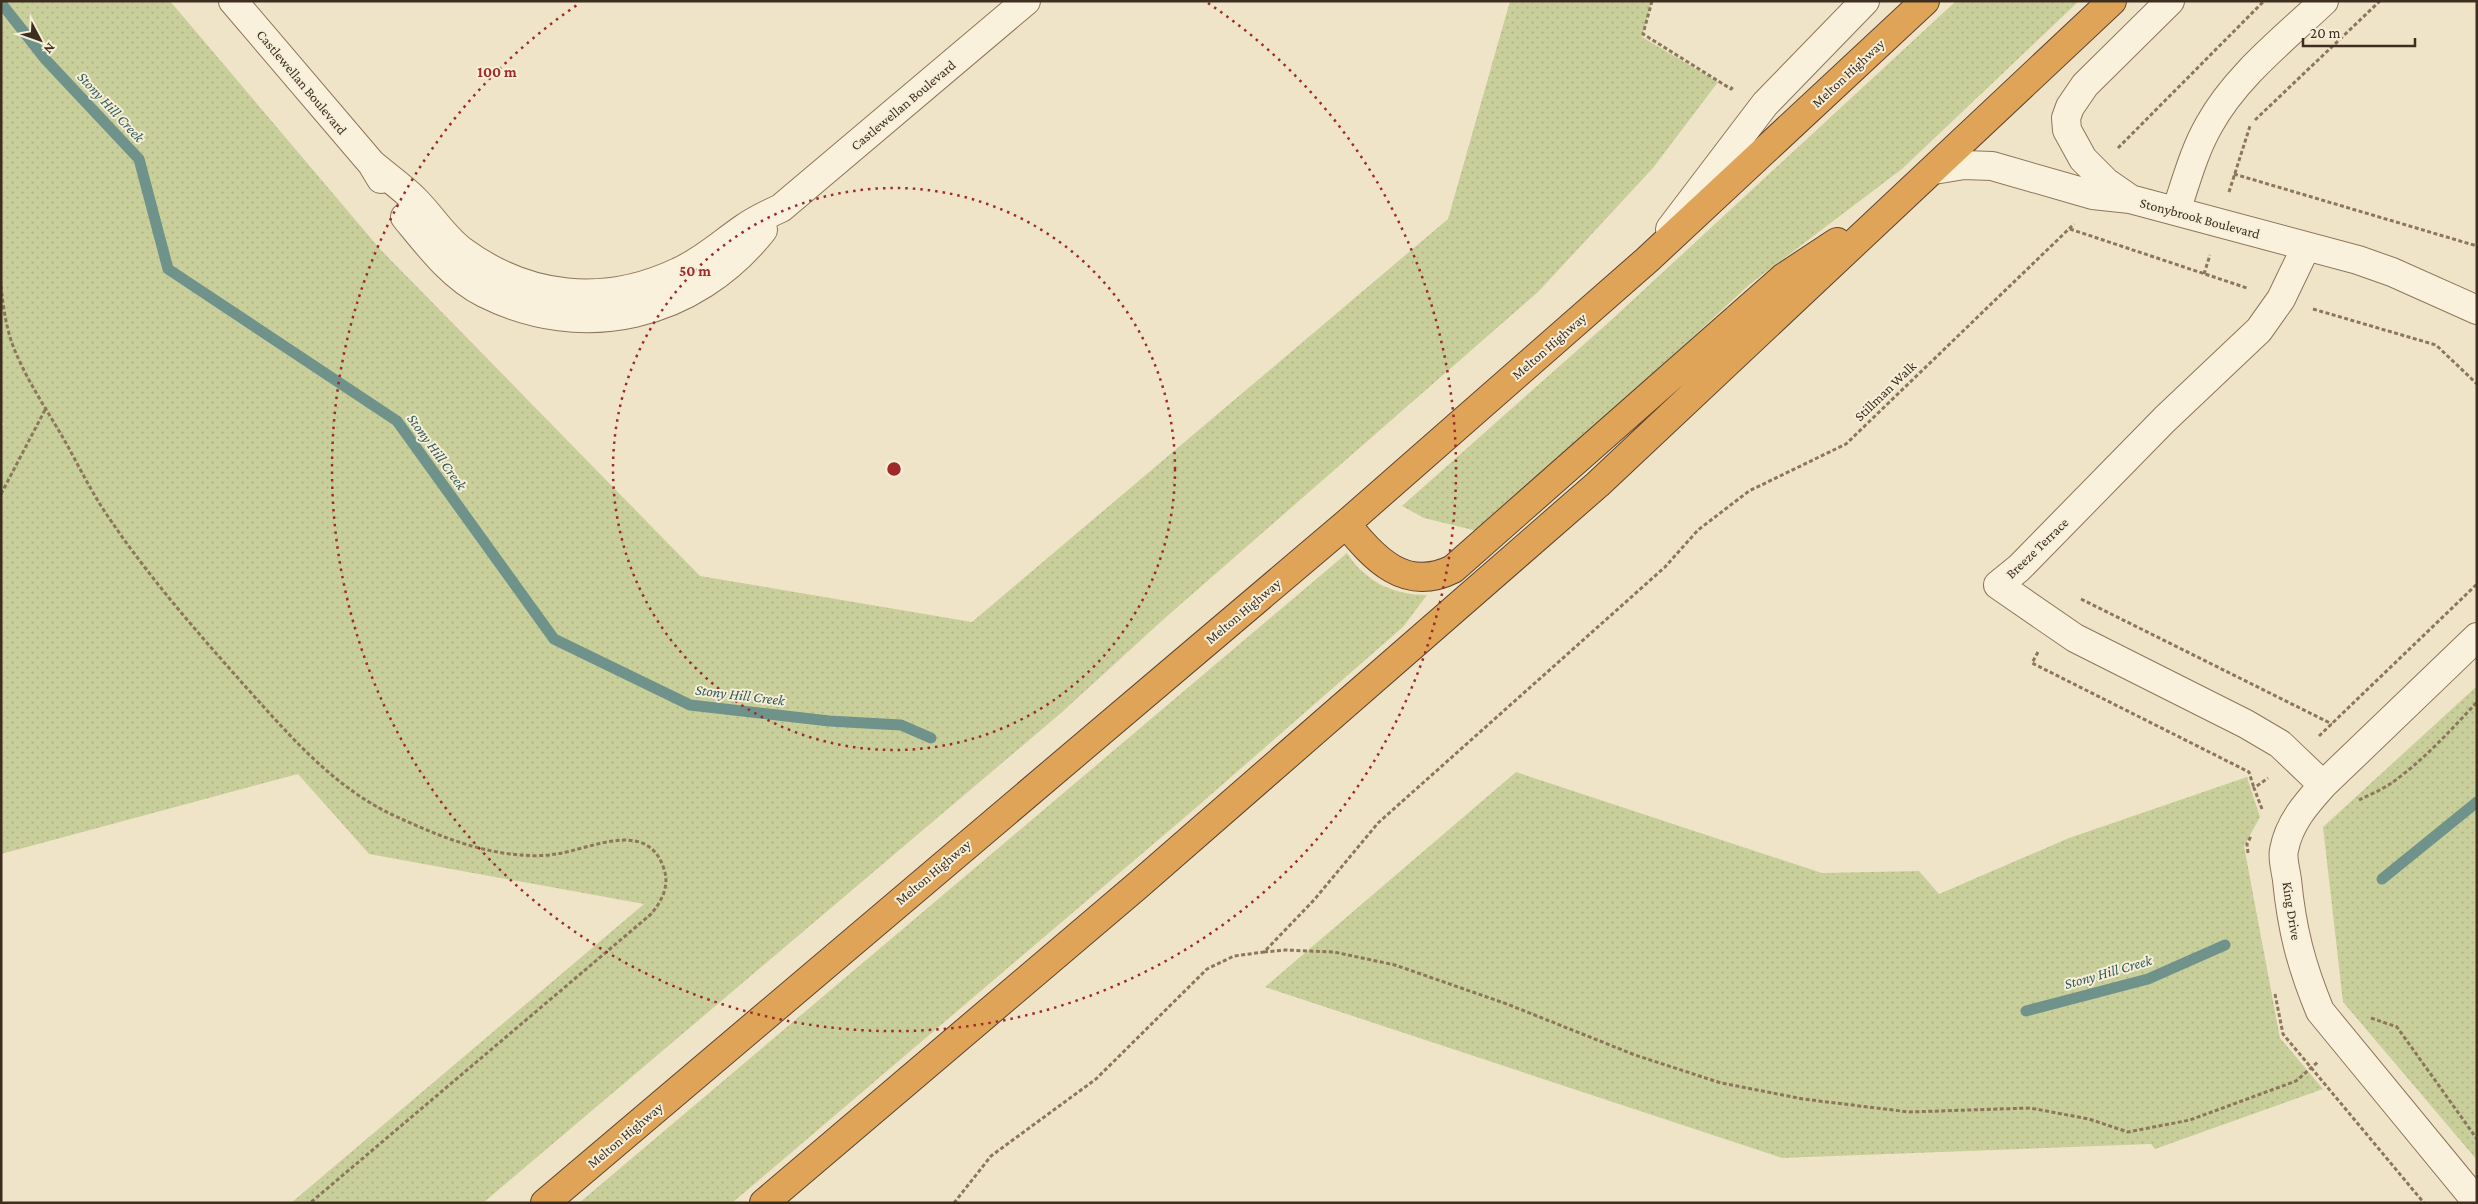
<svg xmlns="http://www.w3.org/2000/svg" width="2478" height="1204" viewBox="0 0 2478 1204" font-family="'Crimson Pro',serif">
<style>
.grass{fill:url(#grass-dots)}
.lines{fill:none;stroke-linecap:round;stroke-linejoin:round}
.stream{stroke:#6f938a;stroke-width:11}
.minor-casing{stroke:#8d765c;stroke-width:30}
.highway-casing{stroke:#5b4430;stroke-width:30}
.path{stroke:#8d765c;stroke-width:3;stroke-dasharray:4 2.5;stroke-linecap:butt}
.minor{stroke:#faf1dc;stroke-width:28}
.highway{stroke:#e0a458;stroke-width:28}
.ring{fill:none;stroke:#9e2a2b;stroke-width:2.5;stroke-dasharray:2.5 5}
.labels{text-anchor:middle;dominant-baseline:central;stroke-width:4;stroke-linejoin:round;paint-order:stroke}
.street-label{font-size:14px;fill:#3d2e20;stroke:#f7eed8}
.water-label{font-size:15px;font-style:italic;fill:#2f5d5a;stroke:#f7eed8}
.centre{fill:#9e2a2b;stroke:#f7eed8;stroke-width:2.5}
.ring-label{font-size:15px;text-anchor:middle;font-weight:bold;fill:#9e2a2b;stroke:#f7eed8;stroke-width:4;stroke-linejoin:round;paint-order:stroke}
</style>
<defs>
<pattern id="grass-dots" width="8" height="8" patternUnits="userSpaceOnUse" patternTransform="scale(1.25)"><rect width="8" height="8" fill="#c9cf9b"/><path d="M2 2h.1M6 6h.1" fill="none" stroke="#aeb285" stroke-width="1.8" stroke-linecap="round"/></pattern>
</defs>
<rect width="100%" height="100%" fill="#f0e4c8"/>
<path class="grass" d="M1,1H170L380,249L700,576L972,622L1448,219L1510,1H1652L1642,37L1718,82L1653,168L1538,292L1165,618L1061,713L483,1203H291L644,904L369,854L298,774L1,854V426L4,424L1,421Z
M1956,1H2079L1902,169L1750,284L1680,349L1477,531L1424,518L1402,506L1608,323Z
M1347,553C1366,582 1393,595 1427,595L1403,627L1191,812L732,1203H579Z
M2477,686V1160L2343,1002L2323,827Z
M1516,772L1822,873L1919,871L1939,894L2069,838L2247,777L2260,817L2244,846L2280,1038L2323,1089L2155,1149L2151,1144L1782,1158L1265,987Z"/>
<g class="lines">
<path class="stream" d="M1,3L46,60L139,159L168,269L397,421L554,639L690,705L829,721L901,725L931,738
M2382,879L2477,802
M2026,1011L2148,979L2225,945"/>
<g class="minor-casing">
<path id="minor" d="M233,1L372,164L381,179
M372,164C386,176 402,187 415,200C431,216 443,236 461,250C527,299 604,307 678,272C703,261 722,243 744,228C755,220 768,214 781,208L1026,1
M1934,170L1964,165L1992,166L2093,195L2130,199L2358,260L2392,272L2477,310
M2129,198L2106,182L2083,159L2067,130L2066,118L2070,107L2085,85L2170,1
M2176,211C2186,182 2194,151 2209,125C2236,76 2284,39 2324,1
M405,217C428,245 452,277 484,293C583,343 694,317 763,230
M1670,229L1765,104L1865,1
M2306,247L2281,299L2259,330L2165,419L2019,568L1998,585L2075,638L2246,724L2280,744L2323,785
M2477,637L2323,785C2306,804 2289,823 2284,850C2282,859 2286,871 2287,880C2292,930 2301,965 2320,1011L2477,1202"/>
</g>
<g class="highway-casing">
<path id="highway" d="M1346,524C1375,559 1405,593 1453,569L1784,277L1837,242
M545,1203L1346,524L1647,260L1925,1
M764,1203L1137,886L1598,484L2112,1"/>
</g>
<path class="path" d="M1652,1L1643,34L1731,89L1734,85
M2255,120L2380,1
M2118,148L2264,1
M2234,174L2477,246
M2229,192L2250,126
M2070,229L2247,288
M2204,274L2210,255
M1,286C3,306 6,327 13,346C25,377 45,407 62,436C77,462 90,490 107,515C148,576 196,631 245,686C289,735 334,788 395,816C434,834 477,852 521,855C532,856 545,856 556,854C591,849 648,818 664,869C670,886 661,903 650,915L310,1203
M2313,309L2436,345L2477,384
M1,494L46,408
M2081,599L2332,724
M2038,652L2032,663L2249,772L2254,788
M2319,736L2477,584
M2359,800C2369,795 2381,790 2390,784C2421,763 2452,729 2477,702
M2262,809L2254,788L2268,778
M2248,853L2247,844L2251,836
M1264,952L1285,950L1334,952L1395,965L1507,1004L1635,1055L1721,1083L1803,1099L1909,1112L2030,1108L2089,1119L2128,1132L2190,1120L2296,1081L2319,1061
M2275,994L2283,1034L2424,1203
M2371,1018L2397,1027L2477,1139
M954,1203L991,1156L1096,1079L1207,969L1234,956L1264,952L1314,900L1378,823L1665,567L1698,530L1749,491L1846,444L2074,224"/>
<use href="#minor" class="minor"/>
<use href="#highway" class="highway"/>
</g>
<g class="ring">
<circle cx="894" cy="469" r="281"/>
<path d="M1208 3A562 562 0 1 1 580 3"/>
</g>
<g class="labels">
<g class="street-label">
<text transform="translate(1848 73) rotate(-43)">Melton Highway</text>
<text transform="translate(302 82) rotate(50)">Castlewellan Boulevard</text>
<text transform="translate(903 105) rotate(-40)">Castlewellan Boulevard</text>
<text transform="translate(2200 218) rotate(15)">Stonybrook Boulevard</text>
<text transform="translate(1549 346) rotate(-41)">Melton Highway</text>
<text transform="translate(1885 391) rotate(-44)">Stillman Walk</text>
<text transform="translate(2037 548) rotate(-44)">Breeze Terrace</text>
<text transform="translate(1243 611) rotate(-40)">Melton Highway</text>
<text transform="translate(933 872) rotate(-40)">Melton Highway</text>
<text transform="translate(2292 911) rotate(81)">King Drive</text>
<text transform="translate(625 1135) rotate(-40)">Melton Highway</text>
</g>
<g class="water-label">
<text transform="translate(111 107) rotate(47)">Stony Hill Creek</text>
<text transform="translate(437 452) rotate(54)">Stony Hill Creek</text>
<text transform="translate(740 695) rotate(7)">Stony Hill Creek</text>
<text transform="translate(2108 972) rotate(-16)">Stony Hill Creek</text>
</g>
</g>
<circle cx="894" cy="469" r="8" class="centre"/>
<g class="ring-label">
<text x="497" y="77">100 m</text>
<text x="695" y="276">50 m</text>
</g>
<rect width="2478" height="1204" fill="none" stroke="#3d2e20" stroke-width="5"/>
<g transform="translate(40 40) rotate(131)" stroke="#f7eed8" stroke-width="4" paint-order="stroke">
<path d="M0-4L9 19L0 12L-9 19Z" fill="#3d2e20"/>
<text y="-8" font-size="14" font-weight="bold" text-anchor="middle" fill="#3d2e20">N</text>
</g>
<path d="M2303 38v8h112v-8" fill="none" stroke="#3d2e20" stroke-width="2.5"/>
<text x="2310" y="38" font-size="15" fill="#3d2e20" stroke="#f7eed8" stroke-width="4" paint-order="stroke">20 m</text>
</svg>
